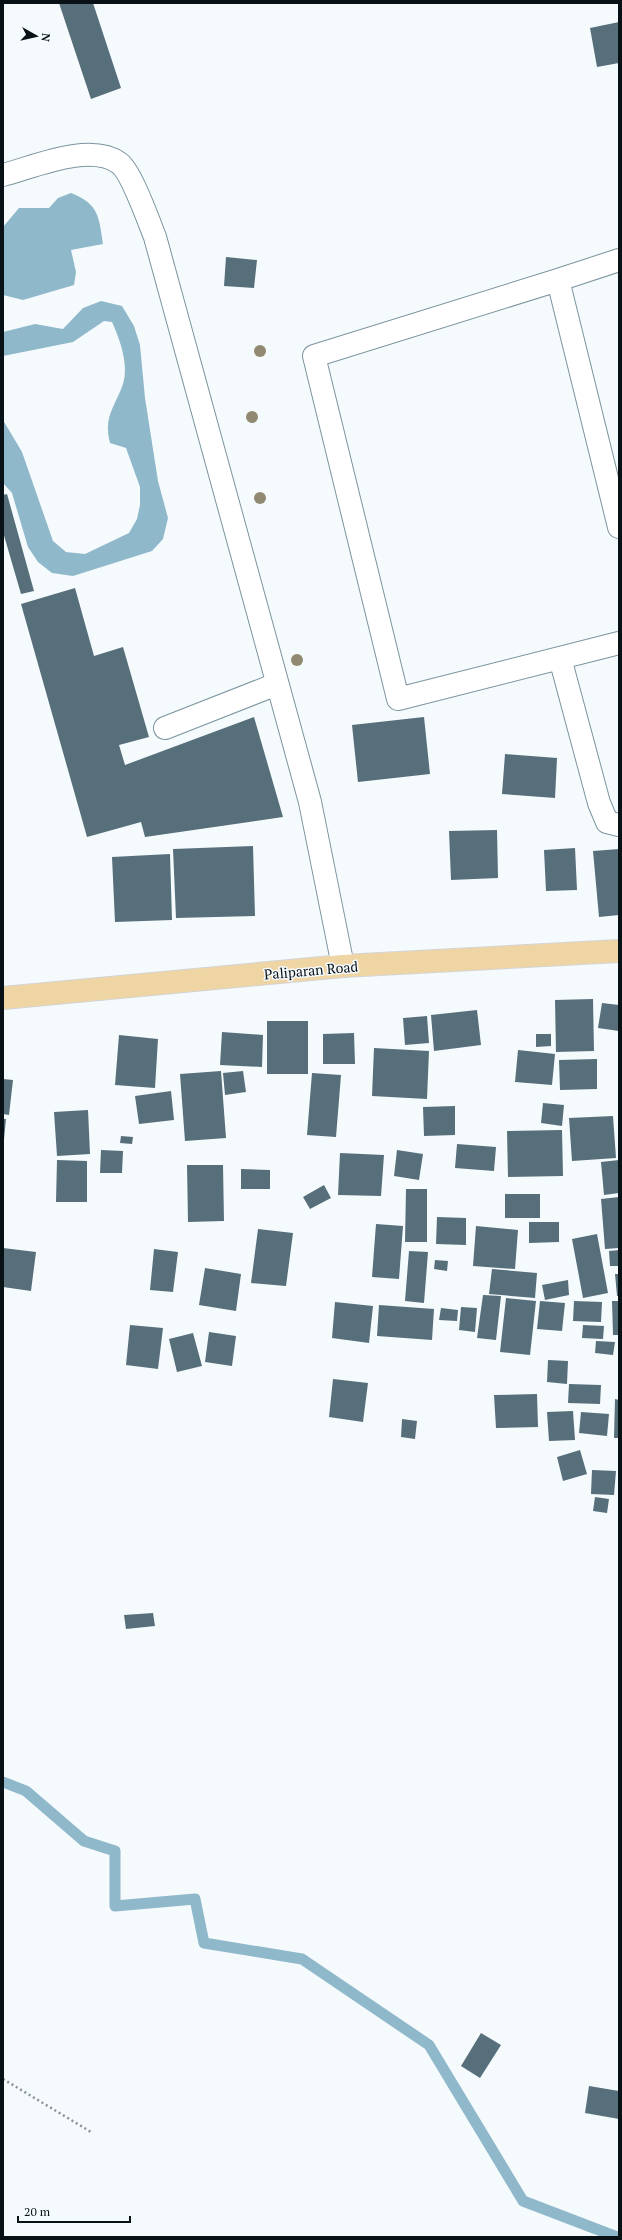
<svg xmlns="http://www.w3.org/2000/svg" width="622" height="2240" viewBox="0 0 622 2240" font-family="'PT Serif',serif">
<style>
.water{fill:#90b8cb}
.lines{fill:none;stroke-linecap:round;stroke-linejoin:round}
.stream{stroke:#90b8cb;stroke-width:11}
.building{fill:#566f7a}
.minor-casing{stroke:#7b94a0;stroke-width:24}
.major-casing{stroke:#d3d4d5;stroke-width:24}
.path{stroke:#8b9295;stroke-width:2.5;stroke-dasharray:2 3;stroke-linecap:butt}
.minor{stroke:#fff;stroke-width:22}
.major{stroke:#f0d5a4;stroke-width:22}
.tree{fill:#928972}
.labels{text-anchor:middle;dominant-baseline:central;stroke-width:3;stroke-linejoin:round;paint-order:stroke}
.street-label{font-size:14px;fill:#081115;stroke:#f5fafd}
</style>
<rect width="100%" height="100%" fill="#f5fafd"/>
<path class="water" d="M71,193C99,204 99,217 103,244L71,250L76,272L74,285L23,300L3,295V227L19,208H49L58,198Z
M101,301L122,306L134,326L140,345L145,398L158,481L168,518L163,539L152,551L73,576L52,573L38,562L28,547L12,493L3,483V420L22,452L53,541L66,552L85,554L129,533L137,519L140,505V487L126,448L110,443C103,416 115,407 123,384C129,364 120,340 112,322L104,321L73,342L3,356V332L35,324L63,329L83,308Z"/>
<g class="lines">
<path class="stream" d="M3,1782L26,1791L84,1841L115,1851V1906L195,1899L204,1943L302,1959L429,2045L523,2201L617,2237"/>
</g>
<path class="building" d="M59,3H93L121,88L91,99Z
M619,22V63L597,67L590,28Z
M226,257L257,260L254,288L224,286Z
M7,494L34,591L21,594L3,532V495Z
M75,588L94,656L123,647L149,737L119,745L125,765L254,717L283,817L145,837L141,822L87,837L21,604Z
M424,717L430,774L358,782L352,725Z
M505,754L557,758L555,798L502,794Z
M497,830L498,878L451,880L449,831Z
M253,846L255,916L176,918L173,849Z
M575,848L577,890L546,891L544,850Z
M619,849V915L599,917L593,851Z
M170,854L172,920L115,922L112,857Z
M593,999L594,1051L556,1052L555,1000Z
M602,1003L619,1005V1031L598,1028Z
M477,1010L481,1045L434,1051L431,1015Z
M427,1016L429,1043L405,1045L403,1018Z
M267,1021H308V1074H267Z
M222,1032L263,1035L262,1067L220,1065Z
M354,1033L355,1064H323V1034Z
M536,1034H551V1046L536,1047Z
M119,1035L158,1039L155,1088L115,1085Z
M374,1048L429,1051L427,1099L372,1096Z
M518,1050L555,1054L552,1085L515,1082Z
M597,1059V1089L560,1090L559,1060Z
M221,1071L226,1138L185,1141L180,1074Z
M243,1071L246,1092L225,1095L223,1073Z
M312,1073L341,1075L336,1137L307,1135Z
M3,1079L13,1080L9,1115L3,1114Z
M171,1091L174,1120L139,1124L135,1096Z
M543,1103L564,1105L562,1126L541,1123Z
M455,1106V1135L424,1136L423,1107Z
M88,1110L90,1154L57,1156L54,1112Z
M613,1116L616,1158L572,1161L569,1118Z
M3,1119H6L4,1139H3Z
M562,1130L563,1176L508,1177L507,1131Z
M121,1136L133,1137L132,1144L120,1143Z
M457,1144L496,1147L494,1171L455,1168Z
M101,1150L123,1151L122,1173H100Z
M397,1150L423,1154L419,1180L394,1176Z
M340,1153L384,1155L381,1196L338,1195Z
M57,1160L87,1161V1202H56Z
M619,1160V1193L604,1195L601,1162Z
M187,1165H223L224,1221L188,1222Z
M241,1169L270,1170V1189H241Z
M324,1185L331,1198L310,1209L303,1197Z
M406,1189H427V1242H405Z
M505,1194H540V1218H505Z
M619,1197V1248L605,1249L601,1199Z
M437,1217L466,1218V1245L436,1244Z
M529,1222H559V1242L529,1243Z
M376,1224L403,1226L399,1279L372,1277Z
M476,1226L518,1230L515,1269L473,1266Z
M258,1229L293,1233L286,1286L251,1283Z
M597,1234L608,1293L583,1298L572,1239Z
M3,1248L36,1252L31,1291L3,1287Z
M154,1249L178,1252L173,1292L150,1290Z
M619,1250V1266H610L609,1251Z
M409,1251L428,1252L424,1303L405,1301Z
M435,1260L448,1261L447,1271L434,1269Z
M205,1268L241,1274L236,1311L199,1305Z
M492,1269L537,1273L535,1298L489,1294Z
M615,1274H619V1296H617Z
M568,1280L569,1295L545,1300L542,1285Z
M483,1295L501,1296L496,1340L477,1338Z
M506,1298L536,1301L530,1355L500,1352Z
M540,1301L565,1303L562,1331L537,1329Z
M574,1301L602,1302L601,1322L573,1321Z
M612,1301H619V1335H613Z
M335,1302L373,1306L369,1343L332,1338Z
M379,1305L434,1309L432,1340L377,1336Z
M461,1307L477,1308L475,1332L459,1330Z
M441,1308L458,1310L457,1321L439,1320Z
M130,1325L163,1328L158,1369L126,1365Z
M583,1325L604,1326L603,1339L582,1338Z
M209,1332L236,1336L232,1366L205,1362Z
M193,1333L202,1366L177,1372L169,1339Z
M596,1341L615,1342L613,1355L595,1353Z
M548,1360L568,1361L567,1384L547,1382Z
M333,1379L368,1383L363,1422L329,1417Z
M569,1384L601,1385L600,1404L568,1403Z
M537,1394L538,1427L496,1428L494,1395Z
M615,1399L619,1400V1438H614Z
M573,1411L575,1440L549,1441L547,1412Z
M581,1412L609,1414L607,1436L579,1433Z
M402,1419L417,1421L415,1439L401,1437Z
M580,1450L587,1474L563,1481L557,1457Z
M592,1470L616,1471L614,1495L591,1494Z
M595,1497L609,1499L607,1513L593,1511Z
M153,1613L155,1626L126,1629L124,1615Z
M481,2033L501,2045L480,2078L461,2066Z
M589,2086L619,2091V2119L585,2113Z"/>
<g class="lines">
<g class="minor-casing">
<path id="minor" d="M3,175C34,167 90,142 119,163C131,171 149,222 155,237L310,802L343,966
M619,260L558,280L619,527
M558,280L314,356L398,699L619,643
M560,658L599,803L607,822L619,825
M165,728L277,684"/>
</g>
<g class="major-casing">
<path id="major" d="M3,998L343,966L619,951"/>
</g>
<path class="path" d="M3,2079L91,2132"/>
<use href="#minor" class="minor"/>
<use href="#major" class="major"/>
</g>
<g class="tree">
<circle cx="260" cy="351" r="6"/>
<circle cx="252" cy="417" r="6"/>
<circle cx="260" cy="498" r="6"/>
<circle cx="297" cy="660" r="6"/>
</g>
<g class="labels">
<g class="street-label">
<text transform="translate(311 970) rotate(-5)">Paliparan Road</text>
</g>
</g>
<rect width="622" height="2240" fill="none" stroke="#081115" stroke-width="8"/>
<g transform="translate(36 36) rotate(98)" stroke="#f5fafd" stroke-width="3" paint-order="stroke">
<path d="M0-3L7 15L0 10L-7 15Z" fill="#081115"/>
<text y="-6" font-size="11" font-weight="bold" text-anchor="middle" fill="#081115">N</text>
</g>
<path d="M18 2216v6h112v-6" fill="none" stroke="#081115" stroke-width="2"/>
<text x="24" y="2216" font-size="12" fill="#081115" stroke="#f5fafd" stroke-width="3" paint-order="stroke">20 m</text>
</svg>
